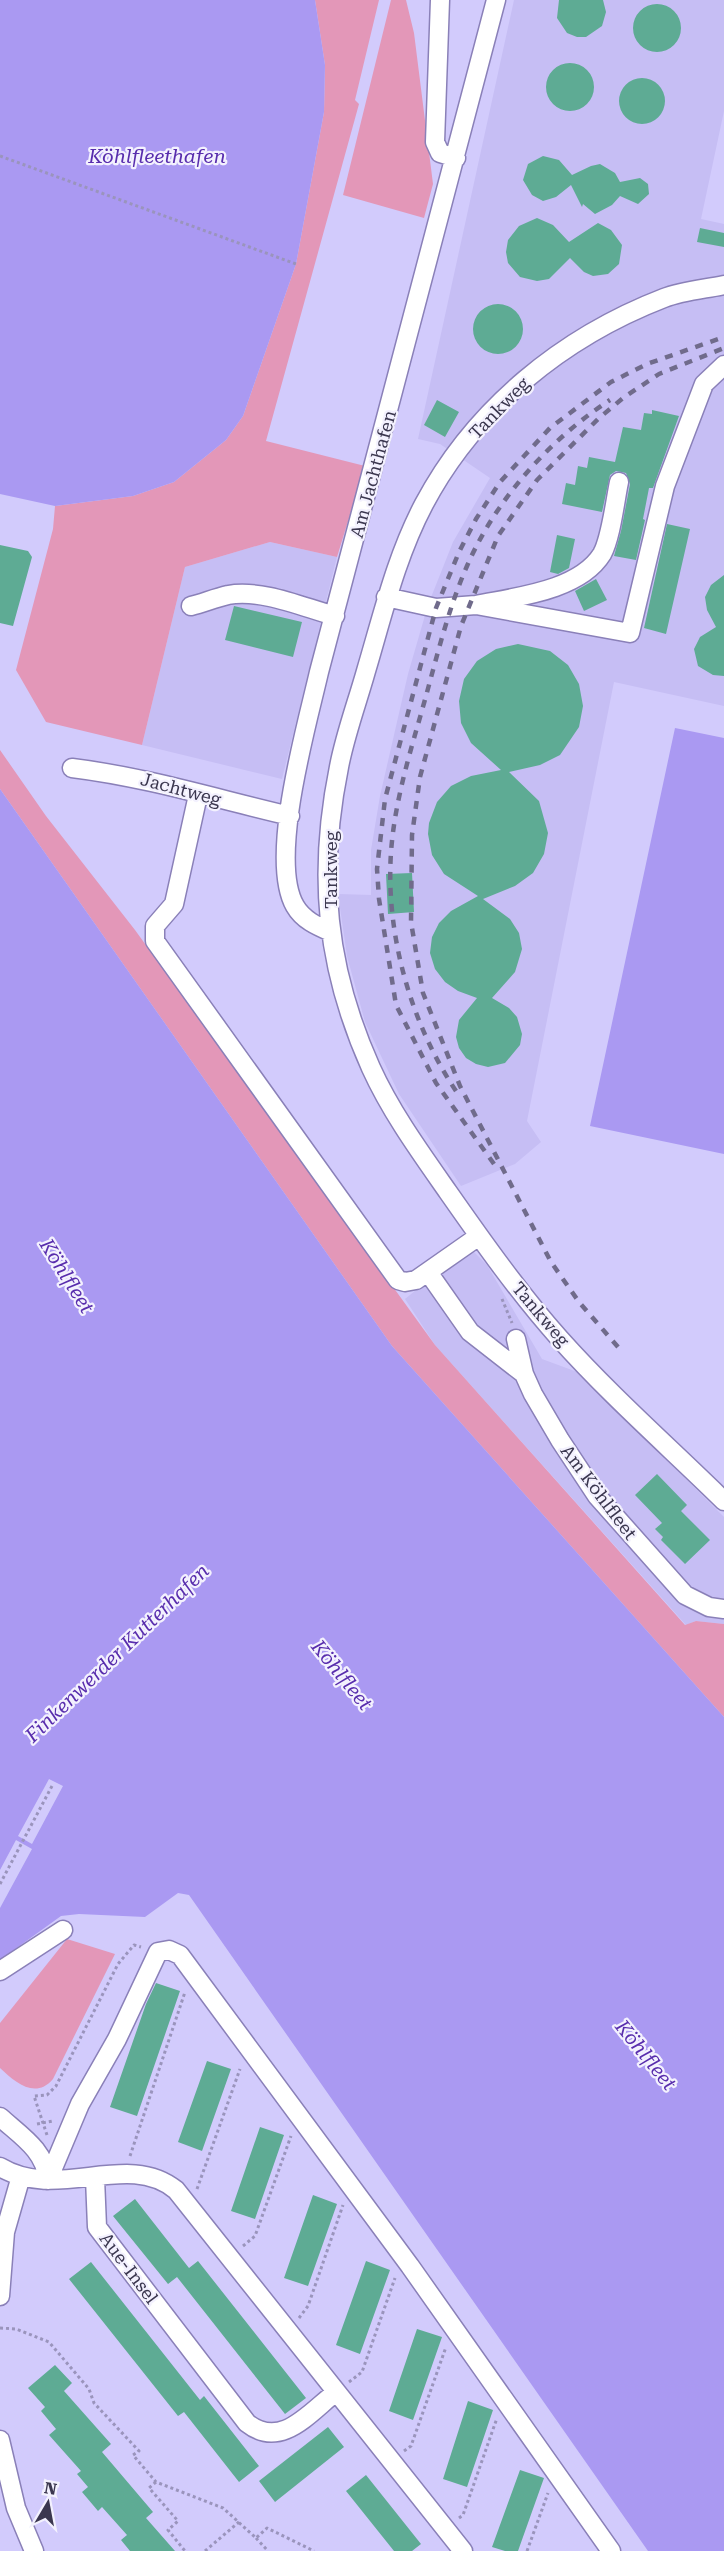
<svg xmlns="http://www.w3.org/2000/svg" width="724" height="2551" viewBox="0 0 724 2551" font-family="'Roboto Serif',serif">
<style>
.built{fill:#c6bef4}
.green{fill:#e397b8}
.water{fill:#aa99f2}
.pier{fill:#d2cbfc}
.building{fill:#5eab94}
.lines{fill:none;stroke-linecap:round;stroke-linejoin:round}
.minor-casing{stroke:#8a80b8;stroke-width:21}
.path{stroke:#9a94bc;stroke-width:3;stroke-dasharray:3 3;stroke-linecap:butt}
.minor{stroke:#fff;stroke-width:18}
.rail{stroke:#706b8b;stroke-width:4.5;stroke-dasharray:8 8;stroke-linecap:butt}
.labels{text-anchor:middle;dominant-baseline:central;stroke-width:4.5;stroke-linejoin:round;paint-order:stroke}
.street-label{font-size:18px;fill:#3b374f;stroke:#f3f1fe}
.water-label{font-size:20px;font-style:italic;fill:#582dad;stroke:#f3f1fe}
</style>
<rect width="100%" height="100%" fill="#d2cbfc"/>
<path class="built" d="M514,0H724V111L701,219L724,224V706L614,682L527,1121L541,1142L515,1164L461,1186L399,1094L365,1022L347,956L338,894L371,895V850L380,796L408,674L428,605L453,542L490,478L440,444L418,439Z
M270,542L337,557L282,779L142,745L185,567Z
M469,1247L487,1265L542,1359L580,1373L724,1517V1624L696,1621L686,1625L435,1345L405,1299Z"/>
<path class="green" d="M315,0H379L355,100L359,104L266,441L365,466L337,557L270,542L185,567L142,745L46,722L16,670L53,529L55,506L133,496L174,482L226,440L243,416L296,264L324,112L325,65Z
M391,0H406L414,33L433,184L424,218L343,195Z
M0,750L46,816L135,930L435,1345L685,1625L696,1621L724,1624V1717L392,1346L0,789Z
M67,1939L115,1954L53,2079C35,2100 15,2082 0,2068V2023Z"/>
<path class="water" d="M0,0H315L325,65L324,112L296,264L243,416L226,440L174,482L133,496L55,506L0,494Z
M675,728L724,738V1154L590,1126Z
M0,789L392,1346L724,1717V2551H648L189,1895L178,1893L145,1917L79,1914L61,1916L0,1960Z"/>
<path class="pier" d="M49,1779L63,1786L32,1844L18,1836Z
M16,1840L32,1849L0,1908V1870Z"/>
<path class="building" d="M559,0H603L606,12L602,26L586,37H577L567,33L557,18Z
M633 28a24 24 0 1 1 48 0a24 24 0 1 1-48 0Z
M546 87a24 24 0 1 1 48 0a24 24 0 1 1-48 0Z
M619 101a23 23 0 1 1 46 0a23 23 0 1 1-46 0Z
M543,156L559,160L572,175L591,166L600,164L615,173L620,182L640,178L648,184L649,194L638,204L620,196L612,205L595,214L583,204L582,207L571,185L556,197L543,201L532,195L523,180L528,164Z
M537,218L553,225L569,242L598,223L611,230L622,245L619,264L608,274L593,276L584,272L570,258L549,279L537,281L520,277L508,263L506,252L508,240L519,226Z
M700,228L724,233V247L697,242Z
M473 329a25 25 0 1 1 50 0a25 25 0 1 1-50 0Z
M437,400L459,412L445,437L424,425Z
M652,410L679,416L653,488H649L643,519L645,520L636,560L614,556L621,531L630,484L626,473L616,471L610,475L602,512L562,504L566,483L575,485L578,466L587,468L589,457L615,462L623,427L641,430L644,413L652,414Z
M667,524L690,529L666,634L644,628Z
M557,535L575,539L569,568L558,574L550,572Z
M0,545L28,551L32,557L13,626L0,623Z
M724,575V676L713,675L698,666L694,649L700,637L716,627L707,610L705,597L711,585Z
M596,579L607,600L584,611L575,591Z
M234,606L302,622L293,657L225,640Z
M518,644L550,651L568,665L579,684L583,706L579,727L560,755L540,765L509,772L539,801L548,833L544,854L533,873L515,886L483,899L510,919L519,933L522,949L515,972L492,998L509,1008L517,1017L522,1034L520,1045L505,1063L488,1067L476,1064L466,1058L459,1048L456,1037L459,1020L477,998L458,991L445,982L435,969L430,953L432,937L439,923L451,911L478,896L444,874L432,855L428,834L429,823L437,802L451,786L471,776L501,770L471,743L461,723L459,701L464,679L477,661L496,649Z
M412,873L414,912L388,914L386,874Z
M657,1474L687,1505L681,1511L710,1540L685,1564L661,1540L663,1537L655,1529L662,1523L635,1495Z
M156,1983L180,1991L137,2116L110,2107L146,2004Z
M207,2061L231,2069L202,2151L178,2142Z
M260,2127L284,2135L255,2219L231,2211Z
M313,2195L337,2204L308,2286L284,2278Z
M135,2199L189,2268L198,2261L306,2398L285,2414L177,2277L168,2284L113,2216Z
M366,2261L390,2270L360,2354L336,2345Z
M91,2262L200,2400L204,2396L259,2466L239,2482L184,2412L178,2416L69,2279Z
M417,2329L442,2337L413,2420L389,2411Z
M55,2365L72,2383L64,2391L111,2444L102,2452L153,2512L146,2518L175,2551H130L121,2540L127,2535L102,2507L98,2511L82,2492L88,2487L77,2474L81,2471L49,2435L56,2429L41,2411L45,2407L28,2388Z
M468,2401L493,2410L467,2487L443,2479Z
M328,2427L344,2447L275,2502L259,2481Z
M520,2470L544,2478L518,2551H505L492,2547Z
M366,2475L421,2544L412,2551H394L346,2491Z"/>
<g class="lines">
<g class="minor-casing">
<path id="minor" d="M440,0L435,142L440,153L456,158
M724,285C705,289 682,291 664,298C563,337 475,408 424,504C396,557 383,614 366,671C357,703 345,735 339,767C317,875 326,968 371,1068C391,1112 420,1152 448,1192C483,1242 519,1293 560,1339C611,1396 669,1447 724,1501
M619,482C615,501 611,538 602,554C579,591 515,597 476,605L630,633L665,486L704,384L724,365
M386,597L436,608L476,605
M191,606C203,603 215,598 228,595C262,589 302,607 335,616
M72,768C146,777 217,799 290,816
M198,795L174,904L155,926V941L398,1280L405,1282L416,1280L479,1236
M331,932C317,926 303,920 295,906C268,859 307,725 319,672L496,0
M428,1272L470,1332L524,1374
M516,1339L524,1374L533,1394L560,1440L597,1496L685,1595L709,1607L724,1609
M0,1971L63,1930
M0,2117C21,2136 45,2150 48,2180
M0,2167C58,2202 127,2150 176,2190L463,2551
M95,2178L97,2227L247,2423C281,2450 309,2413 336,2392
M48,2180L80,2104L117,2039L158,1952L169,1950L180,1955L410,2266L611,2551
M0,2296L5,2232L21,2176
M0,2440L16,2508L34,2551"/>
</g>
<path class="path" d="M0,156L296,264
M502,1299L512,1323
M0,1884L52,1786
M37,2124L53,2121
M47,2135L34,2096L47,2095L56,2086L118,1964L134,1945L141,1947
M130,2156L185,1992
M197,2189L240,2069
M243,2246L255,2236L291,2136
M299,2318L308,2306L343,2205
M0,2328L16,2329L49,2342L89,2389L94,2403L139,2451L133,2455L156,2482L223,2508L256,2538L267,2528L314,2551
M349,2382L362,2372L395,2278
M404,2451L411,2446L446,2347
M156,2482L149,2488L178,2521L168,2530L185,2551
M459,2518L463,2515L497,2418
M256,2538L268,2551
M205,2551L239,2522
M527,2551L548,2493"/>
<use href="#minor" class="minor"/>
<path class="rail" d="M456,1091C409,1021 383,926 392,841C397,792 413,743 426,696C438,652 449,607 467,566C496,499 550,439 610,400
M494,1164L436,1083L396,1005L379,899L377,869L385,799L436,608L459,552L476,519L500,482L550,428L611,382L647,364L724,337
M618,1347L579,1302L551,1262L460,1086L423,993L411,922L412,835L420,777L461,626L498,536L537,480L598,419L623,398L659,374L724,348"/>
</g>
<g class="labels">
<g class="street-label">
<text transform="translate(499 408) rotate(-46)">Tankweg</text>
<text transform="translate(373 474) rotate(-75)">Am Jachthafen</text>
<text transform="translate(181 789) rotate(15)">Jachtweg</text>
<text transform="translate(330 870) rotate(-90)">Tankweg</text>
<text transform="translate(541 1314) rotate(50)">Tankweg</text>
<text transform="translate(599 1492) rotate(53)">Am Köhlfleet</text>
<text transform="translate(129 2268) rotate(53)">Aue-Insel</text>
</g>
<g class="water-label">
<text x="157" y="156">Köhlfleethafen</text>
<text transform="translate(67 1276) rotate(58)">Köhlfleet</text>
<text transform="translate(117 1653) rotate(-44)">Finkenwerder Kutterhafen</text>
<text transform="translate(342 1675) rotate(51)">Köhlfleet</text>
<text transform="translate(646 2055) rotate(51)">Köhlfleet</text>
</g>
</g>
<g transform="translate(48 2503) rotate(10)" stroke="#f3f1fe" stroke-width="4.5" paint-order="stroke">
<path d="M0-4.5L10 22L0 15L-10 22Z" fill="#3b374f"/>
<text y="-9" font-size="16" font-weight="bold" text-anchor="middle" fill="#3b374f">N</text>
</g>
</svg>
